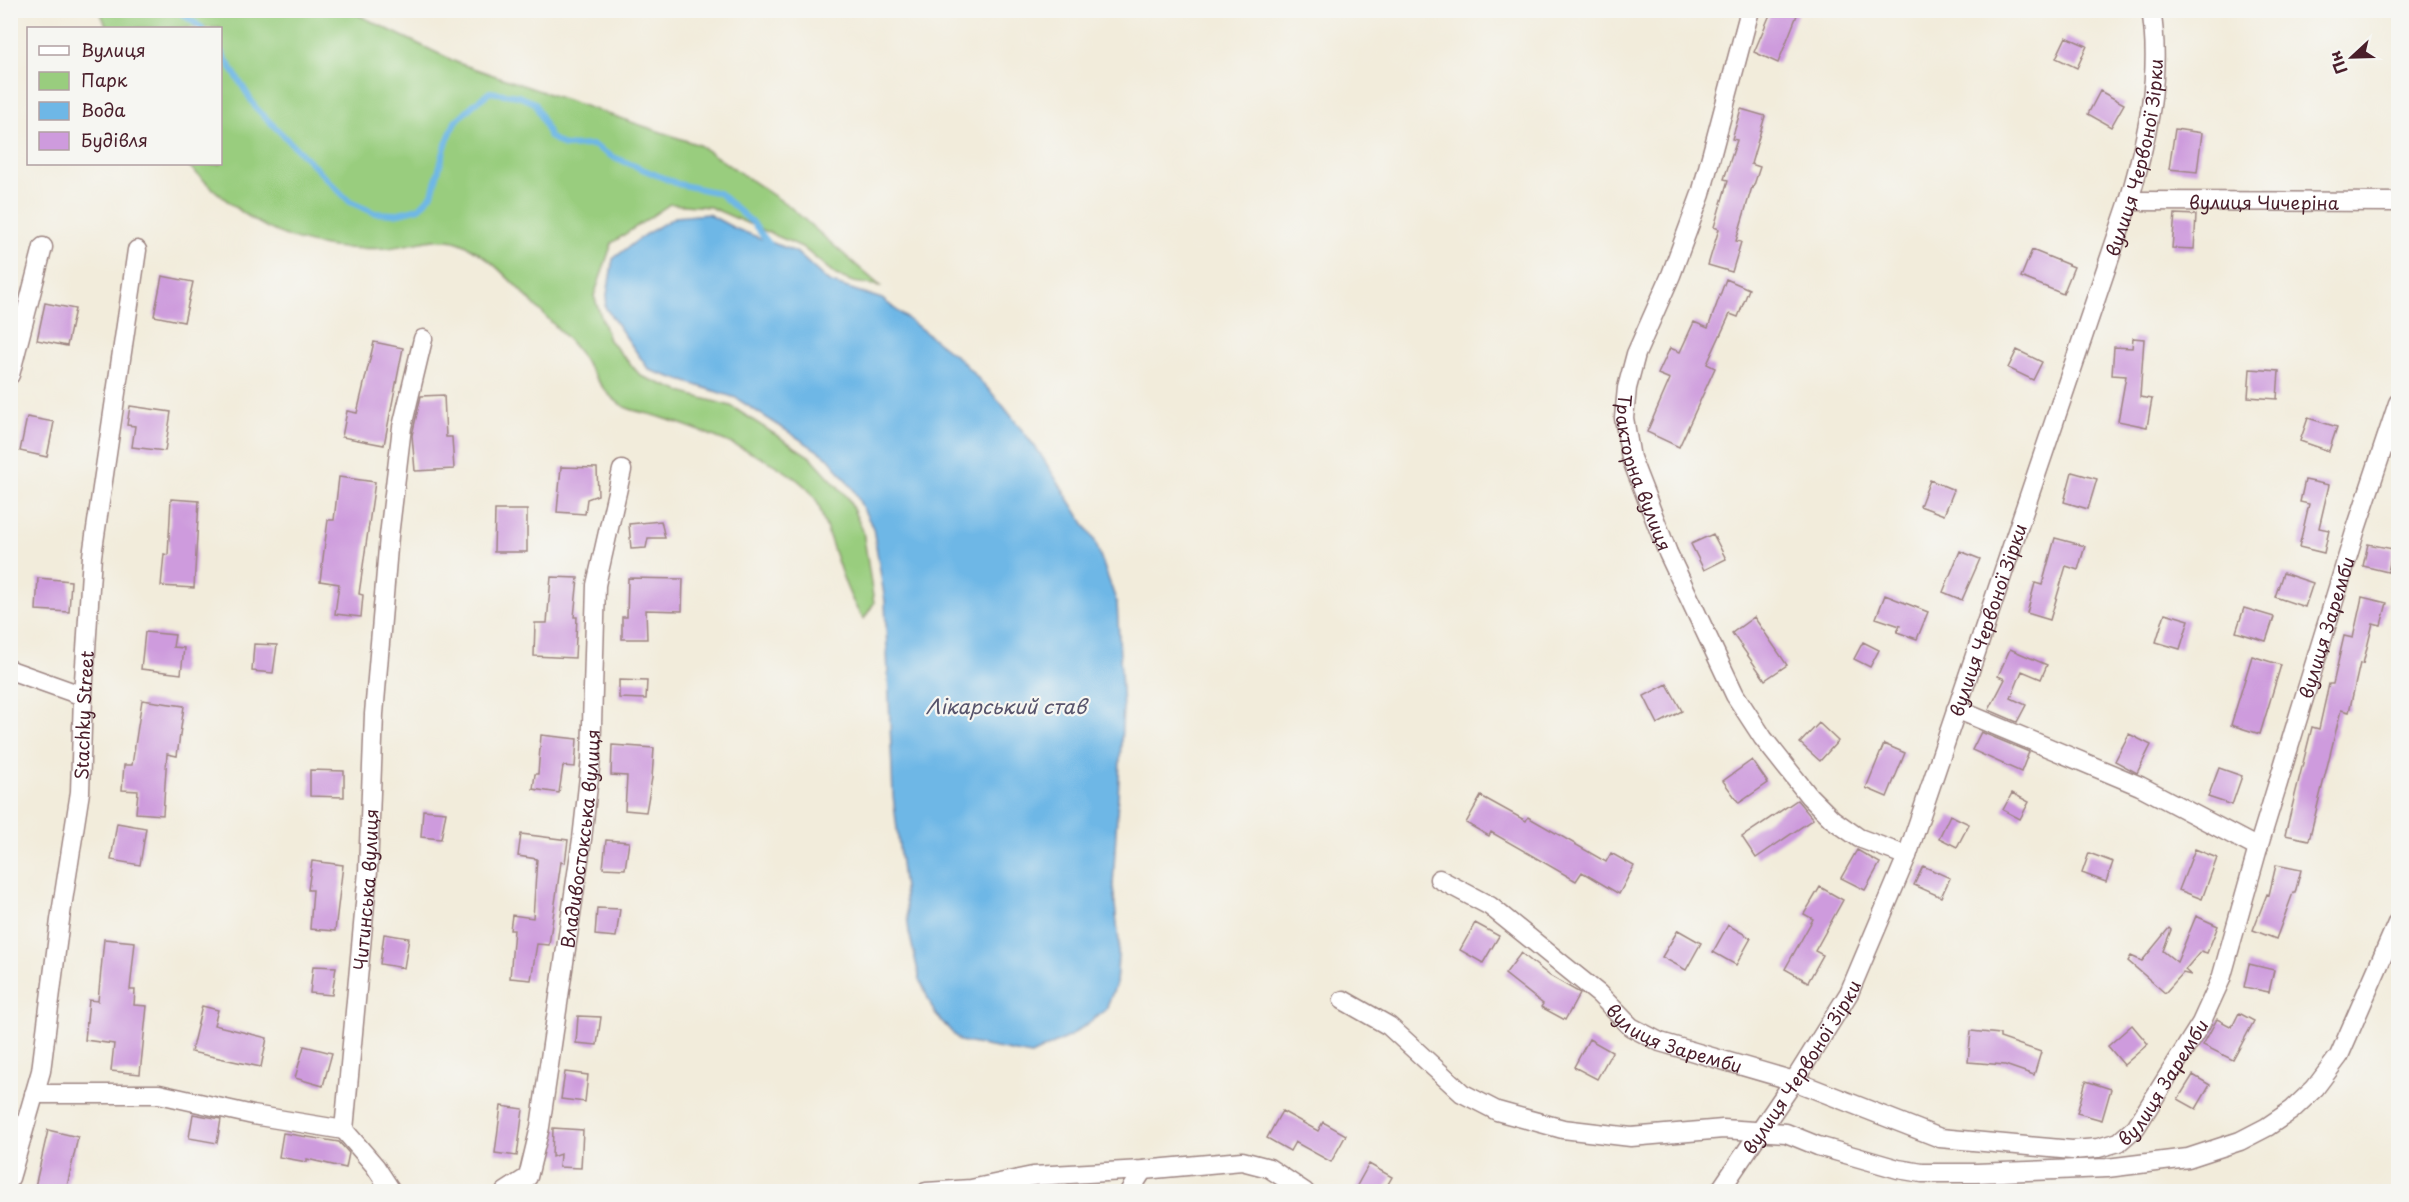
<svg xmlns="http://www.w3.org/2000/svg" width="2409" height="1202" viewBox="0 0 2409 1202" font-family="'Playpen Sans',sans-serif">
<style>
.green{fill:#99cd7e;stroke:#727654;stroke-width:1.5}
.water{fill:#6eb7e6;stroke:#5c6b88;stroke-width:1.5}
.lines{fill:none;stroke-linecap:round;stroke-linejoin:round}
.stream{stroke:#6eb7e6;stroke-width:6}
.building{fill:#ce9bdd}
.minor-casing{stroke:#9e8683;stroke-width:21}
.minor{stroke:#fff;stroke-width:18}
.labels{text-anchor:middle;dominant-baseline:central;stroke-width:4.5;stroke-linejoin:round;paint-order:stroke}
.street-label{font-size:18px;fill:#4a1f2b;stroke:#f6f6f2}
.water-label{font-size:20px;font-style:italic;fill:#57546c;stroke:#f6f6f2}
</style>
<rect width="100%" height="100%" fill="#f6f6f2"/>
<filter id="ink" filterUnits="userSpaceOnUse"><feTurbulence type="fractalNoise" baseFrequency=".0167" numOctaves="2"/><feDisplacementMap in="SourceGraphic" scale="12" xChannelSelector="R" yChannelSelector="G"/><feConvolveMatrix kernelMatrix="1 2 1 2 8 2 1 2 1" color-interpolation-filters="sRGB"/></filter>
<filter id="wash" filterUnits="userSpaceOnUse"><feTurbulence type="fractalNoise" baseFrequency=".008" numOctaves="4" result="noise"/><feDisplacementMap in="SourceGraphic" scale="24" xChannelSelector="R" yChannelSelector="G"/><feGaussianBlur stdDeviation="1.35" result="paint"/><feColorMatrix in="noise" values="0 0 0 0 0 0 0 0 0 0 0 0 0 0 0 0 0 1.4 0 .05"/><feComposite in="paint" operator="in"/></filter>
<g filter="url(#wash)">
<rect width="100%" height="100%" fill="#f2ecdb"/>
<path class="green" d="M100,11H350L458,63L699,145L789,206L880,286L853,282L836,275L802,247L710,207L670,204L612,243L594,296L609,340L641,376L687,394L731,406L812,458L848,498L863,531L874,603L864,619C846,598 834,547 823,519C821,512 819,504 815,498C792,463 700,430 660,417C649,413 635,412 625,407C601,394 590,365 573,345C560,330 545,316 532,302C510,281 491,257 463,244C441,233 411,246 387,248C294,253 251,228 187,164H220V28H107Z"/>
<path class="water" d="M708,214L734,228L796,252L829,282L882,299L961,360L1001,403L1039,452L1095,541L1117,603L1123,708L1113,886L1119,942L1116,984L1106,1010L1070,1036L1031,1055L960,1041L935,1014L920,980L909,932L893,795L885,601L873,528L853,489L829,458L736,398L649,370L605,307L613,259L644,235L675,217Z"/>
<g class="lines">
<path class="stream" d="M177,10L202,28
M220,50L256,108L350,202L375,213L395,214L419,208L432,194L446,144L455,122L474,104L490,92L518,96L535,103L550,137L564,146L593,145L611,156L678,184L719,193L753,223L771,246"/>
</g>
<g id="blocks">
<path class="building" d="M1772,10H1799L1778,63L1754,52Z
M2066,37L2087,46L2077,68L2056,58Z
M2100,91L2124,104L2111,127L2088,114Z
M1741,109L1765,116L1751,164L1760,167L1753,188L1752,187L1736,241L1741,242L1732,272L1708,265L1719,229L1714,227L1728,180L1724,179L1737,140L1732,139Z
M2175,129L2202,133L2197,172L2169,169Z
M2175,214L2196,215L2194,249L2172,248Z
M2032,250L2074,267L2063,294L2021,277Z
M162,276L193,282L184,322L154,316Z
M1726,279L1749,289L1738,317L1730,314L1707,364L1715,368L1679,447L1647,432L1670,379L1658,374L1670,348L1680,352L1694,322L1708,328Z
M45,303L75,309L67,346L37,340Z
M2133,338L2144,339L2140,397L2152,399L2147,427L2118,421L2126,376L2112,375L2114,347L2132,348Z
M374,342L403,348L384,445L342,437L347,411L357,413Z
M2017,350L2042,362L2033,380L2008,368Z
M2250,369L2279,371L2277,399L2248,397Z
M444,395L446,437H452L454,469L415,471L412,435L421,396Z
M130,406L171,412L165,451L132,447L135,426L127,425Z
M27,417L54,422L47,457L20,451Z
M2308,418L2337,427L2329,451L2300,441Z
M561,467L597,468L598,495L587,499L585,514L557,512Z
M2072,472L2097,479L2088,509L2064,502Z
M339,477L375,482L359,594L363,595L361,617L335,614L339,584L320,581L328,520H334Z
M1930,480L1954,490L1944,515L1920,506Z
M2305,480L2329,485L2319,528L2329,530L2324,553L2299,547L2309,504L2300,502Z
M171,499L199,501L194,588L161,586L164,554L168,555Z
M495,510H527V552H494Z
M661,521L665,538H648L646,548L631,549L629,524Z
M1713,534L1726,559L1704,570L1691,544Z
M2055,538L2085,546L2078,570L2066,566L2050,620L2027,613L2035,583L2042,585Z
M2368,544L2393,549L2388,572L2363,566Z
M1960,551L1980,559L1962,600L1943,592Z
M2283,573L2313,583L2305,607L2275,597Z
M551,577L578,578L574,617H577L575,658L534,656L535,623H547Z
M38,578L71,581L69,612L36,610Z
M628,578L683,579L682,611L646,610L647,639H622V617H627Z
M1885,595L1928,612L1917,639L1897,632L1900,626L1876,618Z
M2362,597L2387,603L2381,625L2373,623L2363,664L2360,663L2349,712L2341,710L2309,840L2285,835L2312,727L2319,729L2329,684H2333L2344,636L2353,638Z
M2244,608L2274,617L2266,641L2236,632Z
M2165,613L2189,620L2180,649L2156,642Z
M1754,617L1787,665L1765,680L1732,633Z
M145,632L175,635L173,647L184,648L181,674L141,669Z
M1863,642L1879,650L1870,667L1854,659Z
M254,644L277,645L273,673L252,671Z
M2010,649L2047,665L2041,679L2022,671L2011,698L2026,705L2017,722L1989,710L2005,679L1998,676Z
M2252,656L2281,665L2260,734L2231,725Z
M619,680L647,681L646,699L619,698Z
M1667,684L1682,711L1658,724L1644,696Z
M142,700L184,706L177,756L167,754L163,815L136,813L138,791L122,790L124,765H132Z
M1819,723L1838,741L1820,761L1800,743Z
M1981,732L2029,752L2021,772L1972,750Z
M2129,734L2151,745L2137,773L2115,761Z
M541,735L577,739L575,767L563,766L559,793L533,789L535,774H538Z
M1884,744L1905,753L1887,797L1866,788Z
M612,745L654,748L652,778L646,812L625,810L627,776L611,775Z
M1752,760L1768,783L1739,803L1723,781Z
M2219,768L2242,776L2232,805L2208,797Z
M310,770L344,771V797L310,796Z
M2012,793L2029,802L2020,819L2003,810Z
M1481,796L1526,821L1528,817L1606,862L1611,853L1634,866L1619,894L1582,872L1576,881L1491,832L1489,836L1466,823Z
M1797,800L1813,819L1756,858L1742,837Z
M423,810L446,812L441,839L421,837Z
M1950,815L1969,824L1957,847L1939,838Z
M117,823L146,828L140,865L111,860Z
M521,834L568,840L565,863L561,862L549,945L537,944L531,980L510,978L514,930H510L512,915L533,918L537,859L518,856Z
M606,840L629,842L625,869L603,868Z
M2195,849L2217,858L2202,899L2179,890Z
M1857,850L1880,863L1865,890L1841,878Z
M2089,853L2113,862L2106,882L2082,873Z
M312,861L343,865L335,931L310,929L313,890H308Z
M2276,865L2301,870L2295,893H2293L2276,939L2253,930L2267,894L2269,895Z
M1923,866L1950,878L1941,897L1914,885Z
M1820,887L1843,900L1815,951L1823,955L1808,982L1785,969L1813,919L1804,914Z
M597,908L620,909L616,937L595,935Z
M2196,916L2218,926L2207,953L2201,951L2185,970L2191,975L2183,973L2165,993L2128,961L2131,956L2142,961L2169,928L2171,930L2163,951L2177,962Z
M1475,923L1499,936L1483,963L1460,950Z
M1728,925L1751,938L1736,965L1713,952Z
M1678,930L1701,943L1686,970L1662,957Z
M384,934L409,938L404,968L380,964Z
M104,939L135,942L130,990H135L134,1005L147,1006L140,1074L111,1071L114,1044L85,1040L89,1000L98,1001Z
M1521,953L1550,976L1580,993L1565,1020L1541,1007L1543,1004L1505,974Z
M2249,964L2274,970L2269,992L2244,987Z
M313,966L336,967L332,995L310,993Z
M202,1006L218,1010L214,1025L267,1038L261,1067L191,1052Z
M2239,1013L2254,1021L2233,1060L2203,1045L2217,1019L2232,1027Z
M578,1016L601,1017L597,1045L576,1043Z
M2132,1025L2148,1044L2124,1065L2108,1046Z
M1971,1031L2000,1034V1038L2041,1052L2034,1075L2005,1065L1968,1062Z
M1589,1039L1612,1052L1597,1079L1574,1067Z
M304,1046L332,1053L323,1086L295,1078Z
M565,1072L588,1075L585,1102L561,1099Z
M2193,1075L2210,1085L2196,1109L2178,1099Z
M2086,1081L2111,1089L2102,1120L2077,1113Z
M501,1106L523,1109L517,1156L495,1153Z
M1282,1111L1318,1131L1323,1122L1346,1135L1331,1162L1295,1142L1290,1151L1267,1138Z
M193,1114L221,1119L217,1143L189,1138Z
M553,1128L583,1130L581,1168L559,1167L560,1154L552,1157Z
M48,1130L78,1137L66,1191H34Z
M283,1133L339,1142L349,1153L346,1168L307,1159V1162L279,1157Z
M1369,1164L1392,1177L1384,1191H1354Z"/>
</g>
</g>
<g filter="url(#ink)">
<use href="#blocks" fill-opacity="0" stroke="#9e8683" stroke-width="1.5"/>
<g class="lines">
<g class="minor-casing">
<g id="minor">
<path id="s1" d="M1750,10L1701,194L1671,275L1636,354L1627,388L1624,418L1631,458L1668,553L1735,695L1763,738L1809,796L1832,819L1859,838L1907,856"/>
<path id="s2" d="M2129,201L2398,202"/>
<path d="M10,375L43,247"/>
<path d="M10,670L83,696"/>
<path d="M1956,709L2140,786L2258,848"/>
<path id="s3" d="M1439,879L1490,906L1599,994L1631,1027L1660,1042L1794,1081L1940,1138L2072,1150L2098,1148L2119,1142L2136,1127L2201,1023L2221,979L2258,848L2356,529L2398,403"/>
<path d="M1343,1000L1389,1026L1462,1093L1497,1111L1563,1129L1631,1137L1723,1129L1786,1133L1818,1146L1898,1169L1922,1173H1976L2107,1168L2188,1158L2240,1141L2267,1127L2292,1110L2315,1088L2339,1056L2398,921"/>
<path id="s4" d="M34,1094H159L253,1115L344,1130L368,871L374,714L389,536L402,427L423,339"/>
<path d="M344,1130L375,1166L392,1192"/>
<path id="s5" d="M10,1178L41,1071L60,920L80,792L83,696L92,556L137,250"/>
<path id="s6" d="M505,1192L528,1177L540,1127L582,839L591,759L596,585L622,470"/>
<path d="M926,1192L971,1189L1033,1176L1143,1170L1242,1161L1269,1168L1305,1192"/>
<path d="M1129,1192L1143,1170"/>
<path id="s7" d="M1719,1192L1794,1081L1849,993L1907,856L2129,201C2147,138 2162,75 2151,10"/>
</g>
</g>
<use href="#minor" class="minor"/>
</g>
</g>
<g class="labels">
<g class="street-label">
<text stroke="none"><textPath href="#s7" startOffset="1122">вулиця Червоної Зірки</textPath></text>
<text stroke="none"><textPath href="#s2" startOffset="135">вулиця Чичеріна</textPath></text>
<text stroke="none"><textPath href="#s1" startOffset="486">Тракторна вулиця</textPath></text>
<text stroke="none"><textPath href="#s7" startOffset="636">вулиця Червоної Зірки</textPath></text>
<text stroke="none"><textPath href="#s3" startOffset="1314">вулиця Заремби</textPath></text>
<text stroke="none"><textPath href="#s5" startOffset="470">Stachky Street</textPath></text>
<text stroke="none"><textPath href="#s6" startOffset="370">Владивостокська вулиця</textPath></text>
<text stroke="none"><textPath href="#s4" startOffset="555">Читинська вулиця</textPath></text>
<text stroke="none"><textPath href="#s3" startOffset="288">вулиця Заремби</textPath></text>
<text stroke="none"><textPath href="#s7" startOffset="150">вулиця Червоної Зірки</textPath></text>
<text stroke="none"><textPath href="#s3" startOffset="828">вулиця Заремби</textPath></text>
</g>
<g class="water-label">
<text x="1006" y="706">Лікарський став</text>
</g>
</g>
<rect width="2409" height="1202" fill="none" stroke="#f6f6f2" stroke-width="36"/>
<rect x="27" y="27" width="195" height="138" fill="#f6f6f2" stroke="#b1a0a2" stroke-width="1.5"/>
<rect x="39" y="46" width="30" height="9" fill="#ffffff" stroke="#b1a0a2" stroke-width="1.5"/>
<text x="81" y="57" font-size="18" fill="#4a1f2b">Вулиця</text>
<rect x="39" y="72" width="30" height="18" fill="#99cd7e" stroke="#b1a0a2" stroke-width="1.5"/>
<text x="81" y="87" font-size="18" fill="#4a1f2b">Парк</text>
<rect x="39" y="102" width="30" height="18" fill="#6eb7e6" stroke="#b1a0a2" stroke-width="1.5"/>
<text x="81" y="117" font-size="18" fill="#4a1f2b">Вода</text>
<rect x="39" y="132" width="30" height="18" fill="#ce9bdd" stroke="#b1a0a2" stroke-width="1.5"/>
<text x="81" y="147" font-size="18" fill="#4a1f2b">Будівля</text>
<g transform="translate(2352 57) rotate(248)" stroke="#f6f6f2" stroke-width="4.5" paint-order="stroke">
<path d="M0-4.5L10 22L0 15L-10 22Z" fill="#4a1f2b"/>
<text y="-9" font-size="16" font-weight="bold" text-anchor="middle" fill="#4a1f2b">Пн</text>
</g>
</svg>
